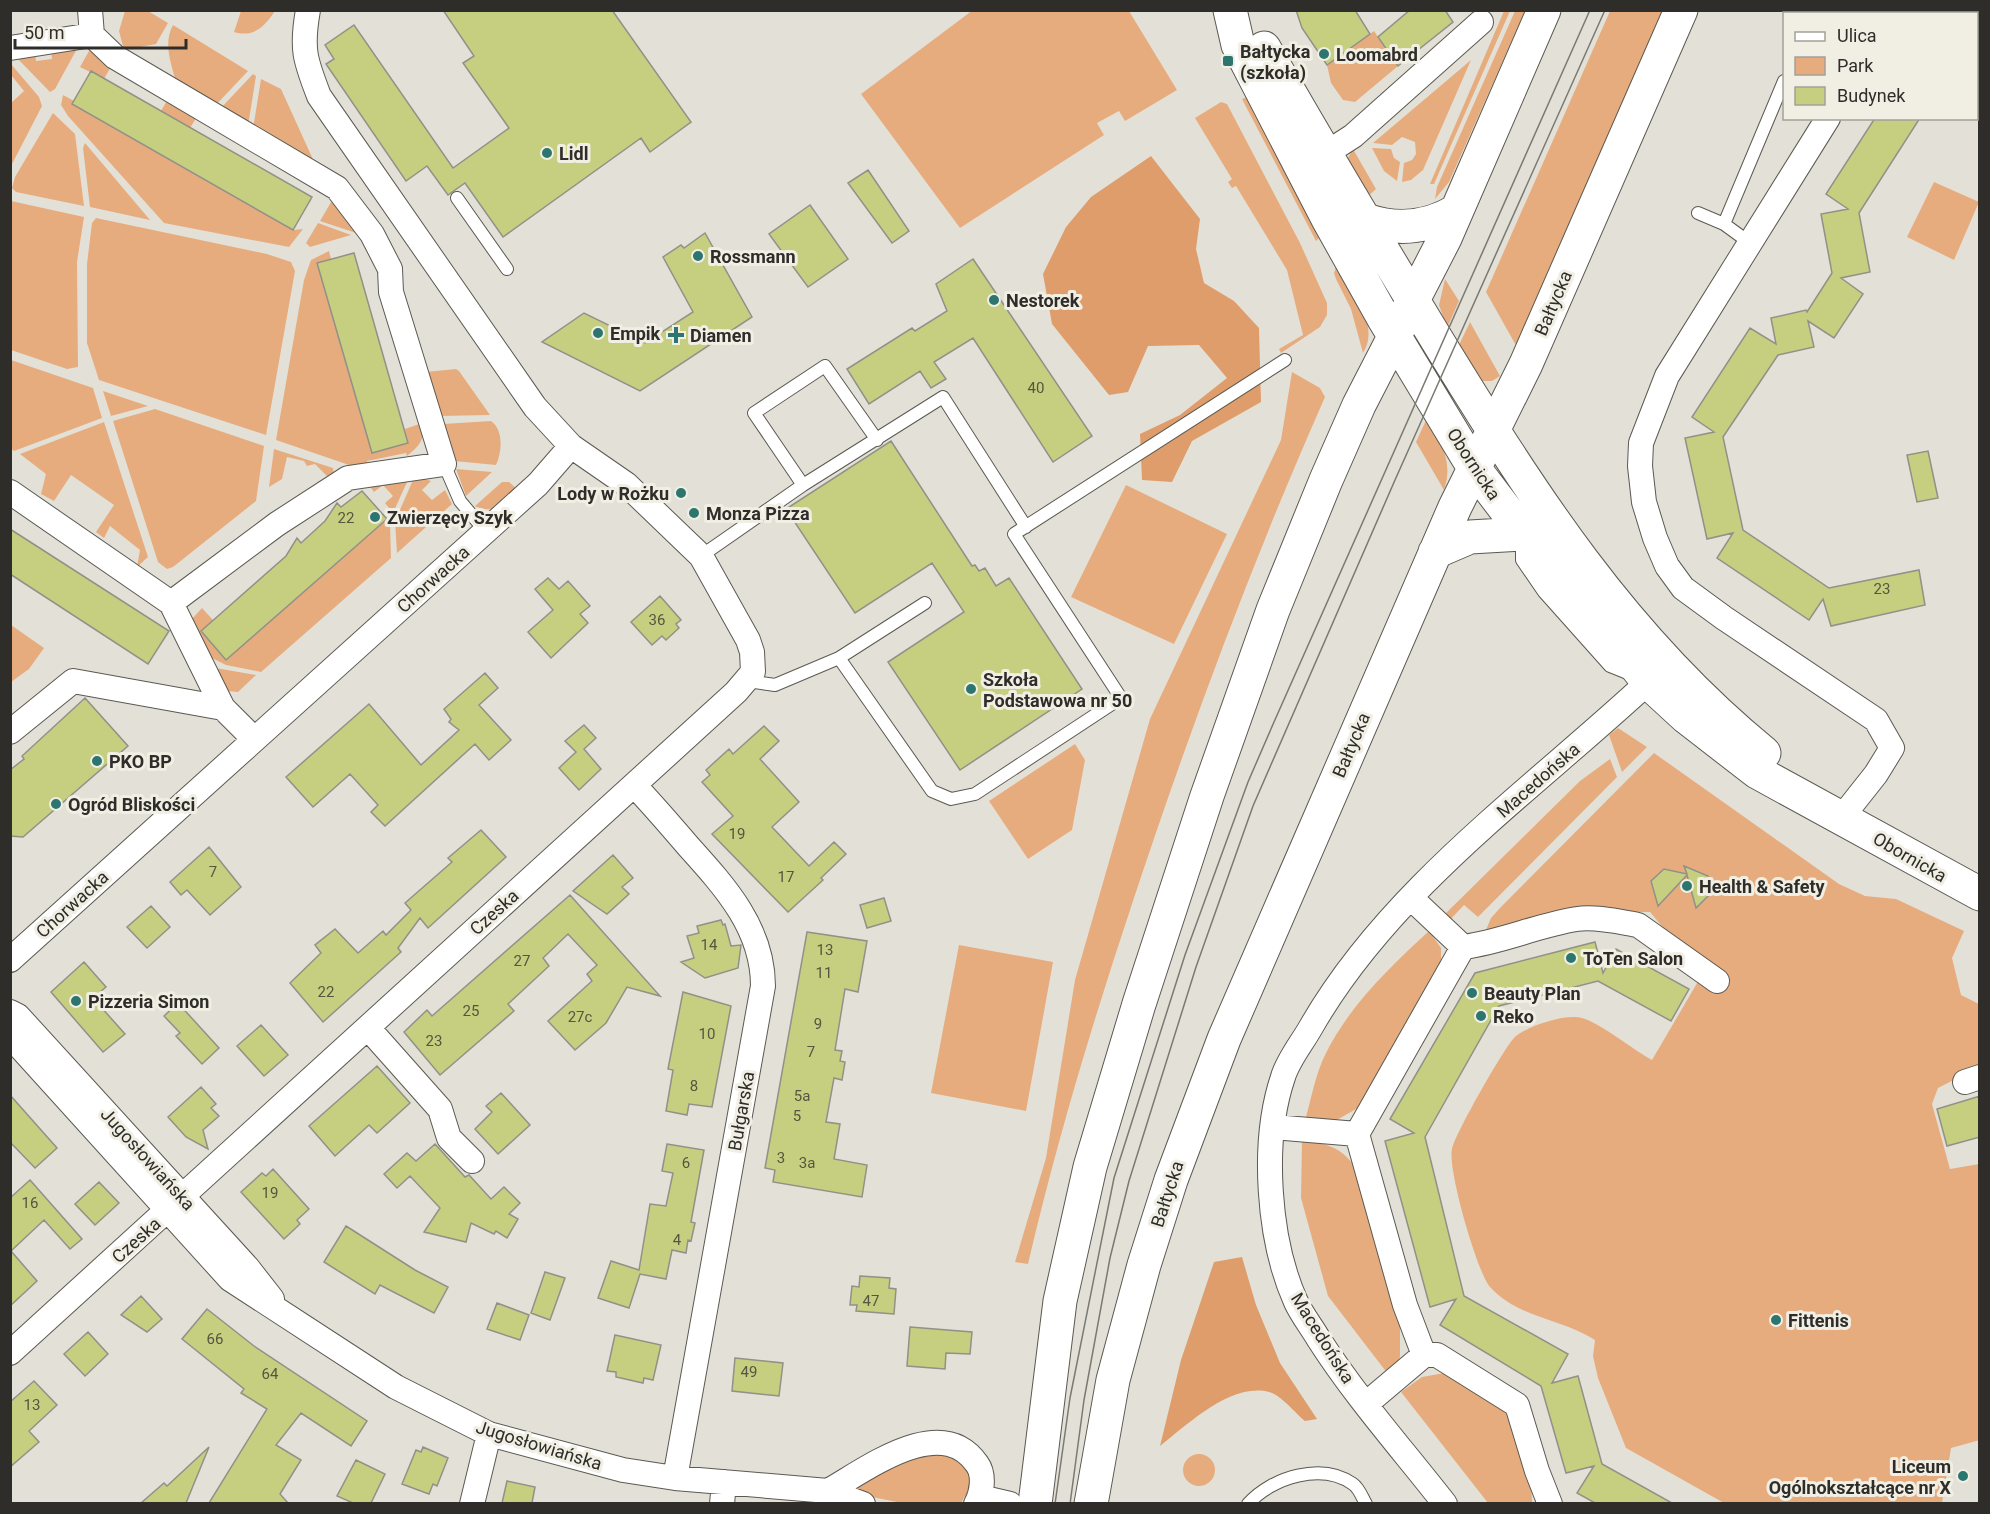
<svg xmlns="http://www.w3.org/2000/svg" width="1990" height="1514" viewBox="0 0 1990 1514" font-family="Roboto,sans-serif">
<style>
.green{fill:#e7ac7e}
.forest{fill:#de9d6a}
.building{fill:#c6cf80;stroke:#909188;stroke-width:1.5}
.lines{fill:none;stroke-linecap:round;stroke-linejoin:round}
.lane-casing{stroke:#5b5951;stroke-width:14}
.street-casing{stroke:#5b5951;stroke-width:26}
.secondary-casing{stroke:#5b5951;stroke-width:35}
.lane{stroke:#fff;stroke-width:12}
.street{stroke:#fff;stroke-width:24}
.secondary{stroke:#fff;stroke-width:33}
.tram{stroke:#7a7972;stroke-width:1.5}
.poi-dot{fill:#2d756f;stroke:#f1eee4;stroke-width:2}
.labels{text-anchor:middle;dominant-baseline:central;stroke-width:6;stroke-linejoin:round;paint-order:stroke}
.number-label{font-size:15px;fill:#54563f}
.poi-label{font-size:18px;font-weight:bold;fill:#2e2d29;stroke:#f1eee4;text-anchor:start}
.street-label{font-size:18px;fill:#2e2d29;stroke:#f1eee4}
</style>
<rect width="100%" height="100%" fill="#e3e1d7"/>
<path class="green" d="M973,10L1129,11L1177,90L1125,121L1119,111L1097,123L1104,135L960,228L861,94Z
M125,11H148L168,23L156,44L124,50L119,31Z
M241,11V10L275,11C265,26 254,38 234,32Z
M1504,11H1510L1434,184H1430Z
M1515,11H1525L1449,182L1435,199L1437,187Z
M1610,11H1667L1518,349L1486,292Z
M173,25L248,71L214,107L176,82C171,63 163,43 173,25Z
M1374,31L1398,66L1355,102L1343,100L1331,83L1327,65Z
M78,47L55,89L50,92L16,57L35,52L36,61L52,59L51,49Z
M89,51L113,63L104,79L80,67Z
M1471,60L1423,170L1411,180L1402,182L1404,163L1412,160L1416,154L1415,142L1402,137L1392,145L1373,143Z
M11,64L39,97L42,106L11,166V103L24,91L11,75Z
M253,74L256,76L248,126L220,109Z
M261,79L281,89L316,166L253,129Z
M63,95L74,101L73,104L293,230L303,229L289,247L164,223L68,116L61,105Z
M1249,96L1322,235L1316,241L1242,99Z
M169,97L198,115L190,128L161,111Z
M1221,102L1227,104L1300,243L1327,303V315L1320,327L1281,353L1279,349L1303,335L1287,270L1236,186L1232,188L1228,182L1232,179L1195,118Z
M53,113L75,134L84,206L16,192L12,188L15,177Z
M85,143L150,220L90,207L83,148Z
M1372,148L1391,149L1394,158L1400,162L1397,181L1384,171Z
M1353,149L1376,189L1365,199L1346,161Z
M1934,182L1979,202L1954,260L1907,237Z
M334,197L362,231L356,233L320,221Z
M11,201L84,217L77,262L78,367L67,369L11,350Z
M96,218L267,254L291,262L295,271L266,435L99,380L87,343V264L92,223Z
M318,223L351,235L310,247L306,243Z
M329,251L331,259L318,263L372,453L408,443L405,429L422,423C425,441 420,445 407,456L406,453L367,461L368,468L352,466L276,440L304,280L311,260Z
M1337,264C1351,289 1381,325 1363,353L1351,309L1336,279L1334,273Z
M1445,279L1459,301L1447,328L1439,305Z
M1470,322L1500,376L1492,381H1478L1458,347Z
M11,360L93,388L102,418L14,451L10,448Z
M456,369L459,371L490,415L440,416L425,372Z
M1292,372L1320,388L1325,397C1252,562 1190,729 1133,901C1093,1021 1057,1140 1028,1264L1015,1262L1046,1158L1075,980L1150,719L1281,440Z
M103,391L148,406L111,416Z
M155,409L264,446L256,501L173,567L167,569L158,562L113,421Z
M1427,418C1440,442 1454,461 1444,490L1416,442Z
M491,421C504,430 502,452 496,465L454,461L443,424Z
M104,422L148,557L137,567L140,550L110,526L104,538L96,532L114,505L71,475L54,501L41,494L46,474L20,454Z
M274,449L333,468L334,474L327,476L315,464L307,466L304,461L287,457L282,479L269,487Z
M456,469L492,472L466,496Z
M425,479L431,481L422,490L432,500L445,490L452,504L397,553L395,521L413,480Z
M408,480L393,513L385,503L393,496L383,485L374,492L368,484Z
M502,482H509L517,489C505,501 494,516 475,506Z
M1126,485L1227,534L1174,644L1071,597Z
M387,519L390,522L391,558L261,672L226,665L204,654L191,620L202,608L213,620L201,632L226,660Z
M11,625L44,648L29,669L11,682Z
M210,667L256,675L238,692L228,691Z
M1618,728L1647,747L1622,772L1609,735Z
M1075,744L1085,760L1072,830L1028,859L989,801Z
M1654,753L1839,884L1865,896L1896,899L1964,931L1952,958L1961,995L1979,1004V1067L1938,1088L1932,1104L1950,1169L1979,1164L1980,1440L1951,1448L1942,1503H1724L1626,1448L1598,1378L1593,1356L1595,1340C1562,1319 1518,1318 1490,1287C1477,1272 1447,1168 1452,1149C1455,1134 1504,1048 1514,1038C1526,1026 1566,1013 1582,1018C1602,1024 1632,1049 1652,1060L1710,961C1684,958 1666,930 1650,912H1602L1483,937L1491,918L1500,908Z
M1610,759L1617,777L1478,917L1464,905L1448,922L1442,917L1580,781Z
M1429,931L1441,948V960L1358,1108L1326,1126L1304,1124C1311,1101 1315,1074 1326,1053C1350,1005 1390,967 1429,931Z
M959,945L1053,962L1026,1111L931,1093Z
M1302,1140C1324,1143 1339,1146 1353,1164L1400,1327V1356L1398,1368L1391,1378L1328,1296L1301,1198Z
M1444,1373C1461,1383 1483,1391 1497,1403C1522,1425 1532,1472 1532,1503H1488L1401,1392L1422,1377Z
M924,1452L954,1456L972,1472V1484L961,1503H902L847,1492L848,1488Z
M1183 1470a16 16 0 1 1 32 0a16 16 0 1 1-32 0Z"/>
<path class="forest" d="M1151,156L1200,219L1196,249L1204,283L1234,301L1259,328L1261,402L1192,441L1172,482L1142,480L1140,434L1180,415L1227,378L1199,345L1148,346L1128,392L1109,395L1052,324L1043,274L1066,227L1091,197Z
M1242,1257L1256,1305L1280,1363L1317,1419L1305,1421C1295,1413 1281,1395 1269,1392C1231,1382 1187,1425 1160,1446L1181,1360L1214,1262Z"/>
<path class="building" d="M443,10H612L691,122L650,152L641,138L503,237L465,183L448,195L427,166L406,181L326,64L334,59L325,45L354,25L453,168L509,128L463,63L474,56Z
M1296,10H1355L1370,34L1327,65L1302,28Z
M1410,10H1445L1453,22L1398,66L1378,37Z
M91,71L312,197L293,230L72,104Z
M1875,118H1920L1859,213L1870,272L1841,278L1863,294L1834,338L1808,321L1814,347L1778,355L1723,437L1743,530L1829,588L1919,570L1925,605L1831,626L1823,599L1809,620L1717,558L1733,533L1707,539L1685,438L1714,432L1692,417L1750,328L1776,344L1771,318L1806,310L1807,312L1832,273L1821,214L1848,209L1826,194Z
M868,170L909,231L892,243L848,183Z
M810,205L848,259L808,287L769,234Z
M705,233L752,317L640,391L542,342L584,313L645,343L693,312L663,257L681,245L684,248Z
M354,253L408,443L372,453L317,263Z
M973,259L1092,436L1053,462L973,338L934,362L946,379L931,388L920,371L869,404L847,369L912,328L915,331L947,311L936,284Z
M891,441L972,566L975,565L979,571L985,568L996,586L1009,578L1082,689L960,770L888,662L964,612L932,563L855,613L786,509Z
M1928,451L1938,498L1917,502L1907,455Z
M362,491L387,519L226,660L201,631L286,556L297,538L301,543L325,521L337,503L341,507Z
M10,529L169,631L148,664L10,574Z
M548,578L559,589L568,581L590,606L580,614L588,623L551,658L528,632L553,610L535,589Z
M660,596L681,620L676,624L679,628L666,640L662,636L652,645L631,622Z
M485,673L498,688L479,705L511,740L489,760L475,744L385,826L371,812L378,805L350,774L313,807L286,777L369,704L421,765L459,730L449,722L451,719L444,709Z
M85,698L128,746L23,837L10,836V770L24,759L22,756Z
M584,725L596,738L584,749L601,769L579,790L559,768L576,752L565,741Z
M764,726L779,741L760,759L799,802L772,827L809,866L834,842L846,854L821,878L823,880L788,912L712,834L733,816L702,782L710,775L706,770L729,749L733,754Z
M481,830L506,857L428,928L420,918L398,948L401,952L323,1022L290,983L321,953L315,945L335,929L358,953L383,931L386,935L411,910L405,903L452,862L448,858Z
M209,847L241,887L210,915L187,890L181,895L170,882Z
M613,855L633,878L622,887L629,894L607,914L573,891Z
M1684,866L1708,876L1714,890L1696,908L1687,875L1658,906L1651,881L1664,869L1687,874Z
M570,895L660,996L627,987L606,1023L575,1050L548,1021L592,981L587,974L597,965L568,934L543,958L549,966L508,1004L514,1011L440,1075L404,1032L427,1010L432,1016Z
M884,898L891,921L867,928L860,905Z
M151,906L170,927L147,948L127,927Z
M721,920L723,925L725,924L731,946L741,945L738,968L705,978L681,962L694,958L687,936L699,933L697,926Z
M807,932L867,941L858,992L845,989L835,1050L842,1051L840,1061L845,1062L842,1080L834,1078L826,1122L840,1124L834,1159L867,1165L862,1197L773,1182L775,1170L765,1168Z
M1595,942L1603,973L1616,949L1689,989L1671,1021L1598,981L1499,1006L1425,1137L1464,1296L1568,1354L1552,1383L1578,1376L1602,1464L1672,1503H1595L1577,1493L1594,1466L1566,1473L1541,1386L1440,1325L1456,1299L1430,1307L1385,1141L1414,1133L1390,1119L1475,973Z
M84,962L106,987L93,998L125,1034L103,1052L51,992Z
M683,992L731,1006L712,1107L689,1104L687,1115L666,1111L673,1070L668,1069Z
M178,1003L219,1048L202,1064L176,1036L180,1033L164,1016Z
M261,1025L288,1055L264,1076L237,1046Z
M377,1066L410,1103L377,1133L369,1125L335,1156L309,1126Z
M201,1087L216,1104L211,1108L219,1116L203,1130L208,1149L186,1137L168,1117Z
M501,1093L530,1125L498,1154L475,1129L492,1112L486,1106Z
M10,1095L57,1148L35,1168L10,1142Z
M1980,1096V1137L1947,1146L1937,1109Z
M435,1144L465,1177L469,1175L491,1199L504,1187L520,1203L509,1214L518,1219L507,1238L496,1231L494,1234L471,1223L466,1242L424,1232L440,1208L410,1176L397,1188L384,1174L407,1153L416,1161Z
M667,1144L704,1150L691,1222L695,1223L691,1241L688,1240L686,1253L672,1250L666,1279L640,1274L629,1308L598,1298L611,1261L639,1270L650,1204L666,1206L673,1173L662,1171Z
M273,1169L309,1209L297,1220L300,1224L284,1239L241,1192L262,1173L266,1176Z
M30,1180L82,1239L70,1249L44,1220L11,1251L37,1281L10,1306V1198Z
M99,1182L119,1203L95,1225L75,1204Z
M346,1226L415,1270L448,1287L434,1313L380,1285L375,1294L324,1262Z
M545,1272L565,1278L550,1320L531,1313Z
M860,1276L890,1278L889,1288L896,1289L894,1314L856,1311L857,1305H850L852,1286L859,1287Z
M141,1296L162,1319L147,1332L121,1315Z
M497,1303L529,1315L520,1340L487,1329Z
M207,1309L254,1346L367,1421L351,1446L301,1413L276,1445L301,1460L280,1494L288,1503H209L267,1409L241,1393L244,1389L182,1339Z
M910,1327L972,1332L970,1354L946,1353L945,1369L907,1366Z
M88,1332L108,1354L85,1376L64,1354Z
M615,1335L661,1345L653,1380L644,1378L643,1383L616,1377V1372L607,1371Z
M735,1358L783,1363L779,1396L732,1391Z
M34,1381L57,1405L29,1431L39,1442L10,1467V1402Z
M209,1447L186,1503H141L164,1483L167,1486Z
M423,1447L448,1458L437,1486L433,1484L429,1494L402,1484L416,1450L421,1452Z
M356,1460L385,1474L371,1503H353L337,1496Z
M507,1481L535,1487L532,1503H502Z"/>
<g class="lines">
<g class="lane-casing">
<path id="lane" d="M457,198L507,269
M1698,213L1724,224L1750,243
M1724,224L1784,81
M444,464L460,501L486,532
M803,485L754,413L825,366L877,440
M1522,542V560L1544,592L1610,666L1630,674
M701,556L803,485L943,397L1026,527
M839,658L925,603
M748,681L775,685L839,658L932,791L951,799L975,794L1121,698L1014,534L1285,360
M1248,1504C1272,1477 1322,1462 1353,1484C1359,1488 1362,1497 1366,1504"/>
</g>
<g class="street-casing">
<path id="street" d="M90,10L92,35
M1816,10L1824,14
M10,48L92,35L115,57L337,188L372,234L390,269L391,292L444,464L348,478L277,524L171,603L10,492
M1976,56H1980
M1828,118L1667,376L1641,443L1640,466L1644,502L1655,538L1667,566L1683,588L1724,618L1876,720L1892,748L1876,774L1842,817
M1325,154L1353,136L1481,22
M171,603L223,708L254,739
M10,732L73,681L223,708
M634,785C653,805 671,826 689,847C726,888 763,929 763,986L675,1478
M1463,947C1502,942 1538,925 1577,919C1595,916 1620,922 1638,925L1717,981
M10,960L538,484L571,446
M10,1012L18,1016L247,1267L272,1299
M368,1028L440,1109L449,1138L472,1161
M10,1036L230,1279L396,1387L489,1434L623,1470L675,1478L828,1491L863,1504
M1965,1082L1980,1077
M1273,1127L1357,1134L1405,1305L1424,1355
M1357,1134L1463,947L1411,898
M10,1353L736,692L753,672L752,652L748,640L701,556L626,484L571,446L535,407L319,96C305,60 301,49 308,10
M1366,1404L1424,1355H1437L1517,1405L1537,1471L1550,1504
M828,1491C867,1469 941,1412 977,1464C985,1475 982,1493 976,1504
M980,1497L1010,1504
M472,1504L489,1434
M722,1504L724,1482
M1445,1504C1402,1449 1355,1396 1318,1338C1311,1326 1302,1315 1296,1302C1268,1240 1261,1142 1283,1077C1288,1060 1302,1043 1311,1027C1393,884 1542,783 1660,671"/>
</g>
<g class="secondary-casing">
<path id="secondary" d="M1230,10L1238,45L1328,219L1384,319L1474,468L1541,556L1612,636L1648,682L1686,717L1757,772L1980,894
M1264,48C1320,146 1378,243 1437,340C1532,495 1622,637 1764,753
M1366,220C1398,231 1427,228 1456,211
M1435,552L1470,537L1522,534
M1035,1504L1060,1301L1090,1167L1139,1004L1207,796L1273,610L1326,480L1359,405L1445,238L1544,10
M1091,1504L1113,1380L1144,1265L1171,1180L1224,1039L1455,507L1526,364L1681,10"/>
</g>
<use href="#lane" class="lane"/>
<use href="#street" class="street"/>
<use href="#secondary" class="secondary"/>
<path class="tram" d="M1055,1504L1070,1398L1114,1178L1185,955L1248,782L1274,722L1590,10
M1070,1504L1084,1400L1110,1258L1129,1181L1196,967L1253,806L1395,480L1605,10"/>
</g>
<g class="poi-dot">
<circle cx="1324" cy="54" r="6"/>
<rect x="1222" y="55" width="12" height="12" rx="3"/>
<circle cx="547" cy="153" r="6"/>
<circle cx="698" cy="256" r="6"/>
<circle cx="994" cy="300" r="6"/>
<circle cx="598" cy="333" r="6"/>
<path d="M673 326h6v6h6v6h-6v6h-6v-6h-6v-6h6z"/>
<circle cx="681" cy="493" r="6"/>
<circle cx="694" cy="513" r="6"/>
<circle cx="375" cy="517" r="6"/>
<circle cx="971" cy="689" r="6"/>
<circle cx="97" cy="761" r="6"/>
<circle cx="56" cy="804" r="6"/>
<circle cx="1687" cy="886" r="6"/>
<circle cx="1571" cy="958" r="6"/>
<circle cx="1472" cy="993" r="6"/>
<circle cx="76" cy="1001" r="6"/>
<circle cx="1481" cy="1016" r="6"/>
<circle cx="1776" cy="1320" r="6"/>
<circle cx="1963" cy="1476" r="6"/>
</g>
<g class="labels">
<g class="number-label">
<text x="1036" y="388">40</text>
<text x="346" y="518">22</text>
<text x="1882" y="589">23</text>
<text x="657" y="620">36</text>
<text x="737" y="834">19</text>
<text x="213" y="872">7</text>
<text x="786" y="877">17</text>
<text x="709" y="945">14</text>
<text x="825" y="950">13</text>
<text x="522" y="961">27</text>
<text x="824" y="973">11</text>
<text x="326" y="992">22</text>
<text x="471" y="1011">25</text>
<text x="580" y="1017">27c</text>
<text x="818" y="1024">9</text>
<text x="707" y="1034">10</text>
<text x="434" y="1041">23</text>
<text x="811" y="1052">7</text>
<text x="694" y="1086">8</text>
<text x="802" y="1096">5a</text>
<text x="797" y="1116">5</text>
<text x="781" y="1158">3</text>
<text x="686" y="1163">6</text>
<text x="807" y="1163">3a</text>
<text x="270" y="1193">19</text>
<text x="30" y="1203">16</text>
<text x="677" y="1240">4</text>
<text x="871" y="1301">47</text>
<text x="215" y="1339">66</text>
<text x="749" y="1372">49</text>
<text x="270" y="1374">64</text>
<text x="32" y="1405">13</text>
</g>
<g class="poi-label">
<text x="1240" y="51">Bałtycka<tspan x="1240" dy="21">(szkoła)</tspan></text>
<text x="1336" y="54">Loomabrd</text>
<text x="559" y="153">Lidl</text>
<text x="710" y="256">Rossmann</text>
<text x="1006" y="300">Nestorek</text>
<text x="610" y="333">Empik</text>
<text x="690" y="335">Diamen</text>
<text x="669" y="493" text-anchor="end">Lody w Rożku</text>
<text x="706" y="513">Monza Pizza</text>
<text x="387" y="517">Zwierzęcy Szyk</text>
<text x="983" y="679">Szkoła<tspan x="983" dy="21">Podstawowa nr 50</tspan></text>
<text x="109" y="761">PKO BP</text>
<text x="68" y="804">Ogród Bliskości</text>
<text x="1699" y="886">Health &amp; Safety</text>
<text x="1583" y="958">ToTen Salon</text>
<text x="1484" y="993">Beauty Plan</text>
<text x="88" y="1001">Pizzeria Simon</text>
<text x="1493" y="1016">Reko</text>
<text x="1788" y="1320">Fittenis</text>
<text x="1951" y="1466" text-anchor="end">Liceum<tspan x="1951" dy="21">Ogólnokształcące nr X</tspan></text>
</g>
<g class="street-label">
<text transform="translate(1553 303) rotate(-67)">Bałtycka</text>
<text transform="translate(1474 464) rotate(57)">Obornicka</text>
<text transform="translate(433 579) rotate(-42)">Chorwacka</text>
<text transform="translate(1351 745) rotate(-67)">Bałtycka</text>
<text transform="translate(1538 780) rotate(-41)">Macedońska</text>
<text transform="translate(1910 857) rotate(30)">Obornicka</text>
<text transform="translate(72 904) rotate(-42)">Chorwacka</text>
<text transform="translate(494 912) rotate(-42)">Czeska</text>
<text transform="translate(741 1111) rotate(-80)">Bułgarska</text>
<text transform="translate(148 1159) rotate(48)">Jugosłowiańska</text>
<text transform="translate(1167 1194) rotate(-72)">Bałtycka</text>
<text transform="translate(136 1240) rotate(-42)">Czeska</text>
<text transform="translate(1323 1338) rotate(58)">Macedońska</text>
<text transform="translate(539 1445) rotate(17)">Jugosłowiańska</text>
</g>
</g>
<rect width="1990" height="1514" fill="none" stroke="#2e2d29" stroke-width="24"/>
<rect x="1783" y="12" width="195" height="108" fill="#f1eee4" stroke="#a3a199" stroke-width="1.5"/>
<rect x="1795" y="32" width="30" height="9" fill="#ffffff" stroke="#a3a199" stroke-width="1.5"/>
<text x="1837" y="42" font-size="18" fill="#2e2d29">Ulica</text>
<rect x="1795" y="57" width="30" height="18" fill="#e7ac7e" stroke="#a3a199" stroke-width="1.5"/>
<text x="1837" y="72" font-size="18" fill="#2e2d29">Park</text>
<rect x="1795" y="87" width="30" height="18" fill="#c6cf80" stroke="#a3a199" stroke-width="1.5"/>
<text x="1837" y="102" font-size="18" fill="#2e2d29">Budynek</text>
<path d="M15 39v9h171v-9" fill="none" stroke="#2e2d29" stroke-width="3"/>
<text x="24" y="39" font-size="18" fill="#2e2d29" stroke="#f1eee4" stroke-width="4.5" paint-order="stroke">50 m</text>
</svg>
